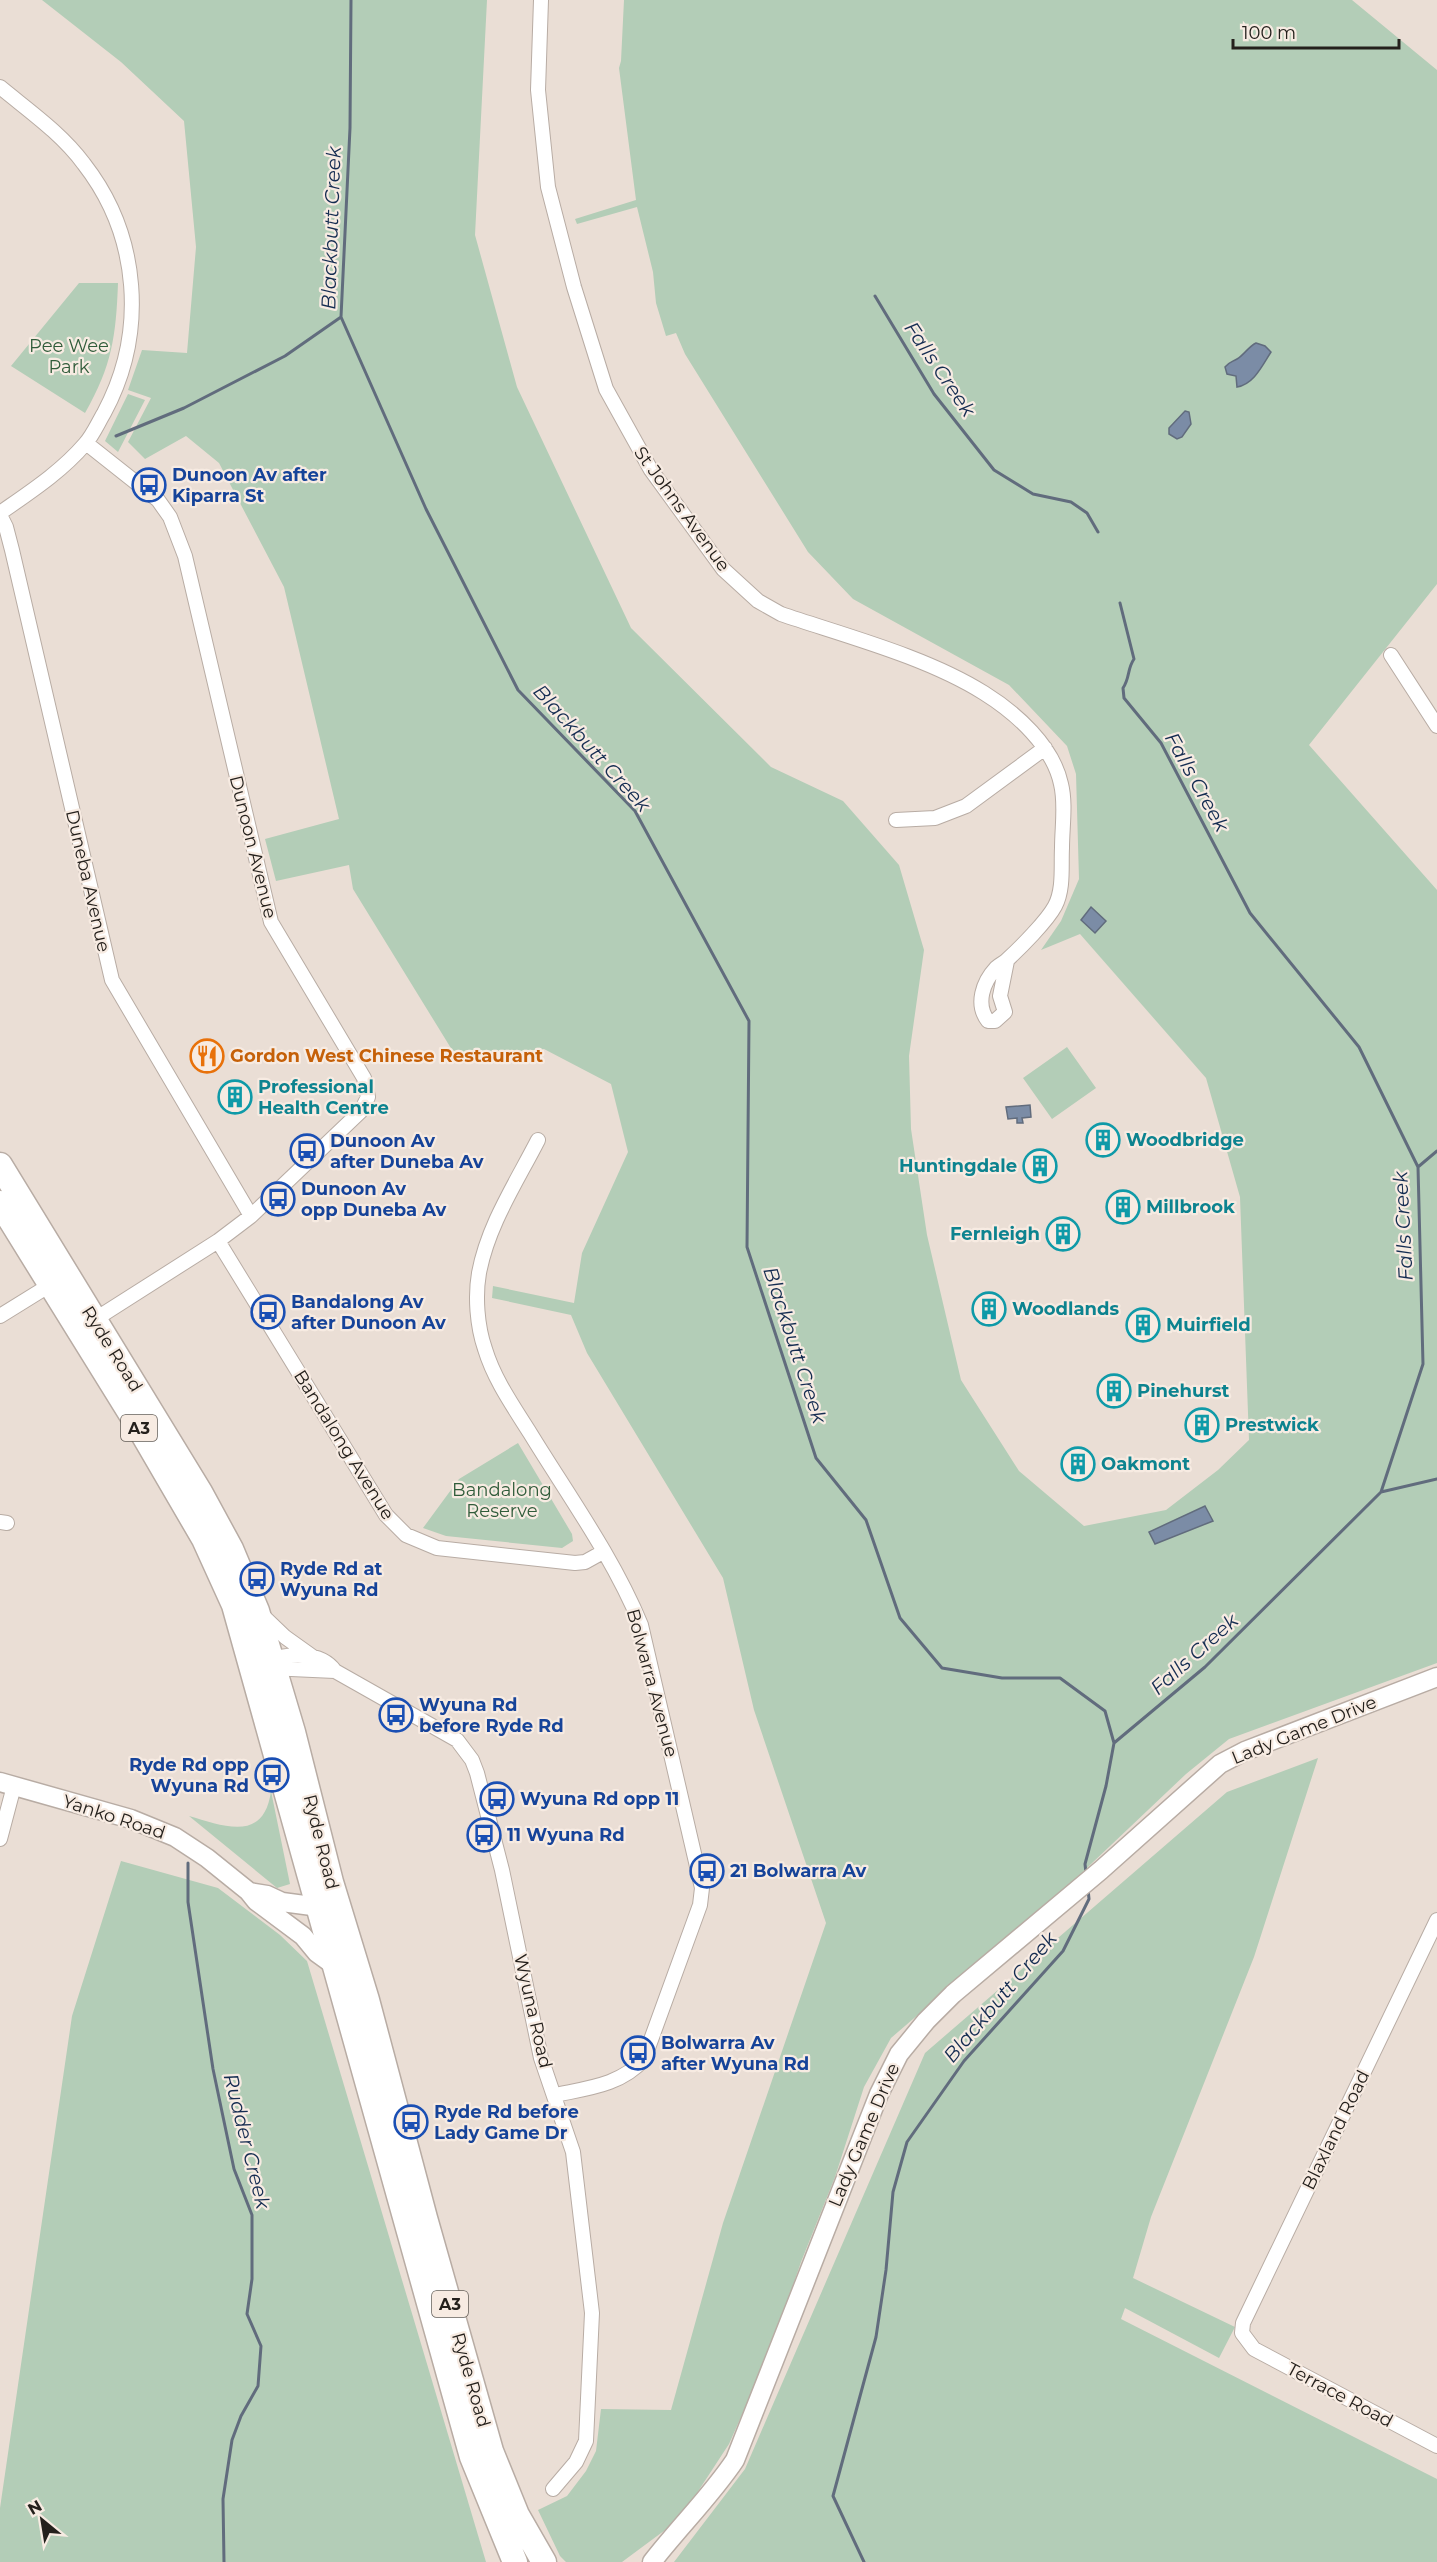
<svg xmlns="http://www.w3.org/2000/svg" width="1437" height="2562" viewBox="0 0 1437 2562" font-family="Montserrat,sans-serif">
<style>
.green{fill:#b3cdb7}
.water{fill:#7b8ca6;stroke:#616c7d;stroke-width:1.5}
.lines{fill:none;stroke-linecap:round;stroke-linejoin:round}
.stream{stroke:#616c7d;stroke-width:3}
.street-casing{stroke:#b8aca4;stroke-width:16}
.secondary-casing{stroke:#b8aca4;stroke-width:21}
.highway-casing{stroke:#b8aca4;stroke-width:27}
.street{stroke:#fff;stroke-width:14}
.secondary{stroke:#fff;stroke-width:18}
.highway{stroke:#fff;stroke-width:24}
.labels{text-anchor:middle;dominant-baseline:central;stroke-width:4.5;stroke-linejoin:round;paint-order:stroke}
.shield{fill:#f7ebe2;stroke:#635d57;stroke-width:1.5}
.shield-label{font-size:16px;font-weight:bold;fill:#24201c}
.park-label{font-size:18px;fill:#305c3a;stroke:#f7ebe2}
.transit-label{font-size:18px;font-weight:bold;fill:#164399;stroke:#f7ebe2;text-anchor:start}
.street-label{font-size:18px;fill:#24201c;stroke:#f7ebe2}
.food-label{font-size:18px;font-weight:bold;fill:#c56008;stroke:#f7ebe2;text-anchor:start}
.culture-label{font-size:18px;font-weight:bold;fill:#0d838f;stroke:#f7ebe2;text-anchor:start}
.water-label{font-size:20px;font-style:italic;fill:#142c51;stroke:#f7ebe2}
</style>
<rect width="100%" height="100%" fill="#eaded5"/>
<path class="green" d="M42,0H487L475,235L517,387L631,628L771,767L843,801L899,865L924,950L909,1056L911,1129L927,1235L961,1380L1019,1471L1084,1526L1166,1510L1218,1470L1249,1440L1240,1197L1206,1078L1080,934L1041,950L1061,921L1079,879L1076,774L1067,746L1009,685L853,599L808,552L685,354L676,333L666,336L656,303L653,272L637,207L577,224L575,219L636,200L619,68L621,61L624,0H1352L1437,70V584L1309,745L1437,890V1663L1229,1739L1186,1774L1071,1883L891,2038L864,2087L835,2177L801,2262L772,2347L729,2444L680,2519L622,2562H566L560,2556L538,2510L567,2496L586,2471L596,2451L601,2409L671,2410L723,2223L826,1923L754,1710L723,1578L587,1353L571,1315L492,1298L493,1286L574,1303L582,1253L628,1152L611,1084L544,1049L457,1058L353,889L349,865L276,881L265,839L339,819L284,587L219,463L186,436L145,459L128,442L151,398L128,390L142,350L187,353L196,247L184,121L121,62Z
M79,283H118C116,336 112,366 85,413L11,366Z
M128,394L145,400L118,452L105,441Z
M1067,1047L1096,1088L1052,1119L1023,1078Z
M518,1443L572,1534L573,1541L562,1548L446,1536L423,1528L459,1479Z
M1318,1758L1254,1957L1151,2217L1133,2278L1235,2327L1219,2358L1125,2308L1121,2319L1437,2479V2562H674L745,2469L925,2053L1227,1792Z
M271,1791L290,1884L277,1888L189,1816C224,1826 264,1843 271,1791Z
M121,1861L218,1888L280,1935L307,1961L486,2562H0V2508L72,2016Z"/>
<path class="water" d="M1256,343L1265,346L1271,352C1262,366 1254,384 1237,387L1236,376L1227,374L1225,367C1229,362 1232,362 1237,359C1244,355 1248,347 1256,343Z
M1185,411L1189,412L1191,424L1182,437L1177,439L1169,434V428Z
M1091,907L1106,921L1095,933L1081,920Z
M1030,1105L1031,1117L1022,1118L1023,1123H1017V1118L1008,1119L1006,1107Z
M1205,1506L1213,1521L1155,1544L1149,1532Z"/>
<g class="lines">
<path class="stream" d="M351,0L350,128L341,317L426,509L518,690L635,811L749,1021L747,1247L816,1458L866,1520L900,1618L942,1668L1002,1678H1060L1105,1711L1114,1743L1106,1786L1085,1864L1086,1873
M875,296L934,394L994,470L1033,494L1071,502L1087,513L1098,532
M116,436L184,408L285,356L341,317
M1418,1167L1437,1151
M1381,1492L1437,1479
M1114,1743L1205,1667L1381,1492L1423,1364L1418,1167L1359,1047L1250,913L1161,743L1124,698L1123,688C1130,678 1127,669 1134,659L1120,603
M188,1863V1902L213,2069L234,2169L252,2215V2279L247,2314L261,2346L258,2386L241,2416L232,2440L223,2499L224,2562
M864,2562L833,2496L876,2337L886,2270L893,2192L907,2142L964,2061L1063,1951L1089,1899L1088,1889"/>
<g class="street-casing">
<path id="street" d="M541,0L538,90L548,187L574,287L606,389L651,470L723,569L758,601L781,614C846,636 927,657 984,693C1016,713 1053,746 1061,784C1066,804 1062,827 1062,848C1061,866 1064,889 1055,906C1047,921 1020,948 1007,960C1004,963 1000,964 996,968C983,982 975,1004 988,1021H995L1005,1012L1000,996L1007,961
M0,87C29,111 61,133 84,164C140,236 147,333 104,413C98,423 93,435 85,444C61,472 30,492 0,513
M86,443L158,500L170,517L185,556L271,922L364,1078L368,1097L361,1111L251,1216L218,1241L94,1320
M0,515L6,527L12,550L112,980L251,1216
M1391,655L1437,726
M896,820L935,818L966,806L1045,748
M538,1140C516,1183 488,1225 479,1273C475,1296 477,1326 485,1349C494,1379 513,1406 530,1433C568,1495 613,1557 641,1625L702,1888L700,1905L644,2059C621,2085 588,2088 555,2095
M218,1241L386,1515L406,1535L437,1548L575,1563L585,1562L603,1552
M0,1316L50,1285
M0,1522L7,1523
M261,1614L285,1637L313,1657
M265,1661C287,1654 320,1650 335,1671L457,1740L472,1760L477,1773L502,1870L541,2058L573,2152L592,2313L586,2441L576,2462L553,2489
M269,1668L335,1671
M0,1839L14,1786
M1437,1920L1243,2323L1242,2333L1254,2349L1437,2446"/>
</g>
<g class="secondary-casing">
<path id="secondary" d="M0,1782L131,1819L175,1837L207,1858L248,1891L256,1901L303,1936L317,1953L335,1966
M249,1892L267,1895L282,1902L327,1908
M652,2562C679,2527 711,2496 735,2460L879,2094L899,2054L926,2021L953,1994L1101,1870L1220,1764L1245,1751L1437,1677"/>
</g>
<g class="highway-casing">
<path id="highway" d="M0,1165L200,1492L231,1549L257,1611L293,1732L331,1882L367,2000L425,2218L491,2451L517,2515L544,2562
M0,1203L137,1424L204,1539L234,1605L472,2457L515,2562"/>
</g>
<use href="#street" class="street"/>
<use href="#secondary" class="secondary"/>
<use href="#highway" class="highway"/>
</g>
<defs>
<g id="bus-ring" transform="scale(1.725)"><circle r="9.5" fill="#f7ebe2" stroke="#1a4fb4" stroke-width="1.5"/><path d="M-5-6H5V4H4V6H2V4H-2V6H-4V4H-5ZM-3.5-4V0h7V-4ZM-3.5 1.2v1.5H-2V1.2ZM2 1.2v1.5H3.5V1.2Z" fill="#1a4fb4"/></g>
<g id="restaurant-ring" transform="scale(1.725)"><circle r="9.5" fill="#f7ebe2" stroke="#e8710a" stroke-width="1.5"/><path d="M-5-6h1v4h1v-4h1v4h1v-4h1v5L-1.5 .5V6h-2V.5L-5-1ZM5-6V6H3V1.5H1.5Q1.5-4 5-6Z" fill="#e8710a"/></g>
<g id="building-ring" transform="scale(1.725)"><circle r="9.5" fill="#f7ebe2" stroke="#0f9aa8" stroke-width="1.5"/><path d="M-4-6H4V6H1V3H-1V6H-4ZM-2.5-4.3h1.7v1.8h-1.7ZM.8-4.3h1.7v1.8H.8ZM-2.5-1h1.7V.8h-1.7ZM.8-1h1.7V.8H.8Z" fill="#0f9aa8"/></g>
</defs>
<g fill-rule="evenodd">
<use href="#bus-ring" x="149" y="485"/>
<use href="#restaurant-ring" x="207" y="1056"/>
<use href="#building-ring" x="235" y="1097"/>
<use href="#building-ring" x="1103" y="1140"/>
<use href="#bus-ring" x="307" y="1151"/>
<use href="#building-ring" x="1040" y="1166"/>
<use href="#bus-ring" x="278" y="1199"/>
<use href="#building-ring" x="1123" y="1207"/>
<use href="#building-ring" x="1063" y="1234"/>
<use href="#building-ring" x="989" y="1309"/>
<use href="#bus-ring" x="268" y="1312"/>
<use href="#building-ring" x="1143" y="1325"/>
<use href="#building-ring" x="1114" y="1391"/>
<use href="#building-ring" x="1202" y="1425"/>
<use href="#building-ring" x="1078" y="1464"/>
<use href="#bus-ring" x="257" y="1579"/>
<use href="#bus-ring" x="396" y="1715"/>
<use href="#bus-ring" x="272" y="1775"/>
<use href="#bus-ring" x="497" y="1799"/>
<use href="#bus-ring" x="484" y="1835"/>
<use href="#bus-ring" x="707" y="1871"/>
<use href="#bus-ring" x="638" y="2053"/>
<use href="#bus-ring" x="411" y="2122"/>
</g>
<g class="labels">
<g class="shield">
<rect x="121" y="1415" width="36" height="26" rx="4.5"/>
<rect x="432" y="2291" width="36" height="26" rx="4.5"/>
</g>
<g class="shield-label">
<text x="139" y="1428">A3</text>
<text x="450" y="2304">A3</text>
</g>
<g class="park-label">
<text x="69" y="346">Pee Wee<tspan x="69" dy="21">Park</tspan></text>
<text x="502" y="1490">Bandalong<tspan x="502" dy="21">Reserve</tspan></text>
</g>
<g class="transit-label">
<text x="172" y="475">Dunoon Av after<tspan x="172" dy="21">Kiparra St</tspan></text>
<text x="330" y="1141">Dunoon Av<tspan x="330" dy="21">after Duneba Av</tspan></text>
<text x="301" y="1189">Dunoon Av<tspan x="301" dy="21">opp Duneba Av</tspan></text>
<text x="291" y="1302">Bandalong Av<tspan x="291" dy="21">after Dunoon Av</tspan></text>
<text x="280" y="1569">Ryde Rd at<tspan x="280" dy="21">Wyuna Rd</tspan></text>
<text x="419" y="1705">Wyuna Rd<tspan x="419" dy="21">before Ryde Rd</tspan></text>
<text x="249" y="1765" text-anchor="end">Ryde Rd opp<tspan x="249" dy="21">Wyuna Rd</tspan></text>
<text x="520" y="1799">Wyuna Rd opp 11</text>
<text x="507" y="1835">11 Wyuna Rd</text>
<text x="730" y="1871">21 Bolwarra Av</text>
<text x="661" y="2043">Bolwarra Av<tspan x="661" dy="21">after Wyuna Rd</tspan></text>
<text x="434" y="2112">Ryde Rd before<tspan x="434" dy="21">Lady Game Dr</tspan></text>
</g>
<g class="street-label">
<text transform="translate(682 509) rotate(54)">St Johns Avenue</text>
<text transform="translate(253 847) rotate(76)">Dunoon Avenue</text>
<text transform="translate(88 881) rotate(77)">Duneba Avenue</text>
<text transform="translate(112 1349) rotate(58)">Ryde Road</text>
<text transform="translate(344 1445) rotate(58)">Bandalong Avenue</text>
<text transform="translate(652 1683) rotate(75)">Bolwarra Avenue</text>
<text transform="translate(1304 1730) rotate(-22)">Lady Game Drive</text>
<text transform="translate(114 1817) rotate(18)">Yanko Road</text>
<text transform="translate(321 1842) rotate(76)">Ryde Road</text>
<text transform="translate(533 2011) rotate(77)">Wyuna Road</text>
<text transform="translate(1336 2130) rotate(-64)">Blaxland Road</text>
<text transform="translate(864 2135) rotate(-67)">Lady Game Drive</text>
<text transform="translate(471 2380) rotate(74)">Ryde Road</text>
<text transform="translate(1340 2395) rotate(28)">Terrace Road</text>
</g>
<g class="food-label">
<text x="230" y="1056">Gordon West Chinese Restaurant</text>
</g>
<g class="culture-label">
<text x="258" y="1087">Professional<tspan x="258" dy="21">Health Centre</tspan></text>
<text x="1126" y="1140">Woodbridge</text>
<text x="1017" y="1166" text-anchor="end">Huntingdale</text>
<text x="1146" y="1207">Millbrook</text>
<text x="1040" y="1234" text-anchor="end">Fernleigh</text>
<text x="1012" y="1309">Woodlands</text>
<text x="1166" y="1325">Muirfield</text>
<text x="1137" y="1391">Pinehurst</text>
<text x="1225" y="1425">Prestwick</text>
<text x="1101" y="1464">Oakmont</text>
</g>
<g class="water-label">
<text transform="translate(331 228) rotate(-88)">Blackbutt Creek</text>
<text transform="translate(940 369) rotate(56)">Falls Creek</text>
<text transform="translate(592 748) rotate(48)">Blackbutt Creek</text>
<text transform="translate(1197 782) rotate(61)">Falls Creek</text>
<text transform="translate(1403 1226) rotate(-93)">Falls Creek</text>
<text transform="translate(795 1345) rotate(72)">Blackbutt Creek</text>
<text transform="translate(1194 1654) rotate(-42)">Falls Creek</text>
<text transform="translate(1000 1997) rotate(-50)">Blackbutt Creek</text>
<text transform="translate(247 2141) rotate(76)">Rudder Creek</text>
</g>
</g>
<g transform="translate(42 2520) rotate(330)" stroke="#f7ebe2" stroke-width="4.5" paint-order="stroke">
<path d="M0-4.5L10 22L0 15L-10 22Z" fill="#24201c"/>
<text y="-9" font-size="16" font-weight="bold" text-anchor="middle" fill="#24201c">N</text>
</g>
<path d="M1233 39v9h166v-9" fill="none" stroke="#24201c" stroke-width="3"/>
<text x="1242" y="39" font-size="18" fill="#24201c" stroke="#f7ebe2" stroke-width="4.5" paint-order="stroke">100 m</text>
</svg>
